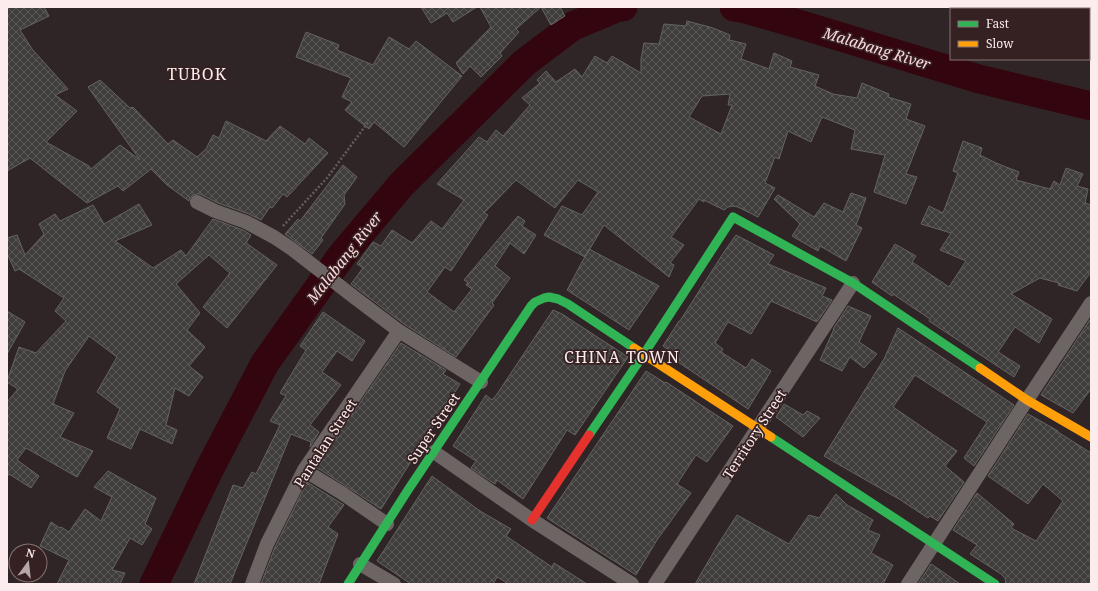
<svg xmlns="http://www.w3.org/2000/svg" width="1098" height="591" viewBox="0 0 1098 591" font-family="'Noto Serif',serif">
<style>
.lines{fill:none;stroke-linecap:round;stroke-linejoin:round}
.river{stroke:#33050f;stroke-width:29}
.building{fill:url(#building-cross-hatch);stroke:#646461;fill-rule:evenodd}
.path{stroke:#665c5d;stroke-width:2.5;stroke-dasharray:2 2;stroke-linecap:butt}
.street{stroke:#6d6464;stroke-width:14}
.fast{stroke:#30b455;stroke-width:9}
.slow{stroke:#ff9f0a;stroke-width:9}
.jam{stroke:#e5322d;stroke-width:9}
.labels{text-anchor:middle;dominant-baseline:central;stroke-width:3.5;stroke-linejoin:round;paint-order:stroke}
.street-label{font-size:14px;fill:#fceced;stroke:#352022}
.water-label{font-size:15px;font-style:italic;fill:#fed7da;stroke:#352022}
.quarter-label{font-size:16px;letter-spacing:1px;fill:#fceced;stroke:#352022}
</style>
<defs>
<pattern id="building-cross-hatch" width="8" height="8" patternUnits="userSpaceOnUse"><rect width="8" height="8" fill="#3f3e3c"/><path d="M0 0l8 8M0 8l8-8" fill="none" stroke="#5c5a58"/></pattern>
</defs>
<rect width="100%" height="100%" fill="#302526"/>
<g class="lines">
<path class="river" d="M734,7L742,8L805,26L979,79L1091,106
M154,584L209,470L265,363L342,255L401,185L524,63L573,26L616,8L623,7"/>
</g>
<path class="building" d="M7,7H44L49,16L20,30L32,49L68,89L55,95L77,111L46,142L89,166L91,169L120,145L140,160L88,87L100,80L130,108L133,107L168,144L173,140L197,157L206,149L213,135L219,138L226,121L266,141L280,126L305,144L309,138L328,153L287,197L283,194L272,208L270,207L261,220L249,214L218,203L200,194H197L193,195L190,198L189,201L167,185L151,169L123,191L118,186L87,203L30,158L7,171Z
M421,7H477L453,22L447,13L431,23Z
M480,7H560L565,16L551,25L541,7L516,29L519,32L500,53L502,56L481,77L470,66L463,74L456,63L491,27Z
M687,21L713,28L730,35L729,40L746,44L741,59L769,69L774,53L792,61L790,67L819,75L815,86L833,94L857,98L862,83L889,94L888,97L911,104L906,119L925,126L906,174L917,177L906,204L874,192L885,155L851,149L855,130L822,117L811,142L788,131L779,159L775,157L765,183L775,188L758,217L738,207L733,206L728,207L724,210L704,200V202L699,199L671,237L684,245L670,263L674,265L669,277L604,225L585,257L544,235L562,206L582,215L598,192L578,180L555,208L516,180L484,213L488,215L451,271L445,267L427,292L454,312L472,289L466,285L468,282L464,280L518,216L525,221L522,226L536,235L524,254L510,243L495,266L510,278L492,303L494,305L456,357L404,324L351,284L363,268L357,264L373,242L381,246L392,230L412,243L431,221L442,229L464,200L437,184L479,137L487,142L496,130L503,136L530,105L522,98L540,83L537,80L546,71L556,82L575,69L582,77L595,56L607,63L612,56L641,73V59L644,43L659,44L664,24L686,26ZM730,94L728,105H732L721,134L689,117L702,96Z
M306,32L339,45L337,50L373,65L389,37L409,49L416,41L462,76L404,147L374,122L369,129L345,110L352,102L342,97L351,78L296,57Z
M963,141L982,148L980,155L996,163L1019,172L1016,180L1050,189L1054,181L1060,185L1066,168L1083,174L1077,186L1088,189L1085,203L1091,205V272L1077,291L1058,285L1059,283L1040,278L1011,294L1052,319L1039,343L1015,327L998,352L1020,366L1014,377L929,321L930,319L893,294L892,296L872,282L895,244L916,256L912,262L949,287L966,261L940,250L951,233L921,224L929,206L943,213L958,173L953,171Z
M343,165L357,177L344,195L345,204L321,238L323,240L312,254L285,234L298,219L300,221Z
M851,193L866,198L856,225L862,228L846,261L820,246L818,251L792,236L800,224L774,199L778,195L814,217L824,203L843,212Z
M139,204L152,225L115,241L153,268L181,250L186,256L213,219L243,230L251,235L246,243L277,265L227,328L203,307L230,273L209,255L176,284L200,313L187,330L205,347L189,366L203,377L189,396L175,388L166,425L177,430L172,444L140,429L131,449L107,438L120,409L97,392L117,357L89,336L65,371L53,404L74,413L60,437L93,451L77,477L26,448L17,460L39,476L31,488L9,474L7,477V402L18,389L7,382V381L19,347L36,353L66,321L55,311L64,298L19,269L15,271L7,253V238L17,235L25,255L44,234L39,224L55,214L60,221L93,205L104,224Z
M736,235L774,255L768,264L826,288L822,296L832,300L817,322L771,301L751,334L728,322L715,343L723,349L721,352L746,368L752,359L771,371L748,409L678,362L680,359L663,346L679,321H680L724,252Z
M589,249L659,286L629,330L567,290Z
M848,306L871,316L859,342L877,354L864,368L850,357L842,371L820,360L834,329H833Z
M553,310L562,314L628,357L575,435L567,430L523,499L497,480L495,484L471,468L476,461L453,446L486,395L492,400L497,394Z
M7,311L25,322L7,354Z
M323,312L365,341L352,361L337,351L322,372L341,385L310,425L319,432L310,447L311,442L291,434L230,584H194L233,485L243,488L252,472L256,474L280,425L270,421L286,396L280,393L306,350L300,346Z
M1091,318V389L1073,413L1041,395Z
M898,328L1014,405L974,466L964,458L987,422L915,375L893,407L957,451L945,466L964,482L938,521L930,516L928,518L899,499L824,456L884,359Z
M401,343L446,370L443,374L460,384L381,509L346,486L316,467Z
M646,371L665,383L666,382L733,426L707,462L696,455L677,484L691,493L657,540L636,575L547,518Z
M784,404L803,415L807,411L820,418L803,437L776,417Z
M1028,414L1058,431V432L1091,453V584H1006L1005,578L1001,574L970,554L977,545L953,530L977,493L1014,524L1011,528L1036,541L1063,501L1043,484L1028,504L988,476Z
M108,471L156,498L145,524L152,529L142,545L130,538L112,570L125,573L120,584H57L69,560L40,546L51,522L60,528L61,527L69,532L85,509L101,521L112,497L94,487Z
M432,476L480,511L511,529L506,536L552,567L554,563L587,584H509L497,577L493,584H411L377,561Z
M307,482L344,505L328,527L338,534L319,584H261L275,547Z
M836,494L847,505L873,520L868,530L880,535L871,553L893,565L883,584H695L719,543L737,515L789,544L809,515L819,518Z
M931,564L943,572L960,584H918Z"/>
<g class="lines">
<path class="path" d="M283,226L327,178L369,121"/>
<path class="street" d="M197,202L215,211L246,222L274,237L292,249L354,297L399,331L481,382
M434,452L532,520L632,584
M304,470L342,493L387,524
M360,564L394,584
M252,584L267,544L304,470L399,331
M655,584L853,283
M908,584L1027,400L1091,303"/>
<path class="fast" d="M589,435L644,354L733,217L853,283L980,368
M771,437L995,584
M348,584L408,490L531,306L535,302L544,298L549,297L558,299L568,304L634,348"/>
<path class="slow" d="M634,348L771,437
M980,368L1027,400L1091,437"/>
<path class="jam" d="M532,520L589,435"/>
</g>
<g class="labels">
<g class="street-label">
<text transform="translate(433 428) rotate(-56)">Super Street</text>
<text transform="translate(754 434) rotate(-57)">Territory Street</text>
<text transform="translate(325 443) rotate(-57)">Pantalan Street</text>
</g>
<g class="water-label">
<text transform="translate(877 48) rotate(17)">Malabang River</text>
<text transform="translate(344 257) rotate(-52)">Malabang River</text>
</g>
<g class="quarter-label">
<text x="197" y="74">TUBOK</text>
<text x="622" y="357">CHINA TOWN</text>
</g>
</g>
<rect width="1098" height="591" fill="none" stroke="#fceced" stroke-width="16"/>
<rect x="950" y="8" width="140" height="52" fill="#352022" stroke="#857273"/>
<rect x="958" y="21" width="20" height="6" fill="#30b455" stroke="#857273"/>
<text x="986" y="28" font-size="12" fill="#fceced">Fast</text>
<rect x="958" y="41" width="20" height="6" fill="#ff9f0a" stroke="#857273"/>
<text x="986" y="48" font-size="12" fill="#fceced">Slow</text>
<g transform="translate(28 563) rotate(15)"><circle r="19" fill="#352022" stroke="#857273"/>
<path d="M0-3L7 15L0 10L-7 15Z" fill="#b5a6a7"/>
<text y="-6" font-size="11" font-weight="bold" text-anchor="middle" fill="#fceced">N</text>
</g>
</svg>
